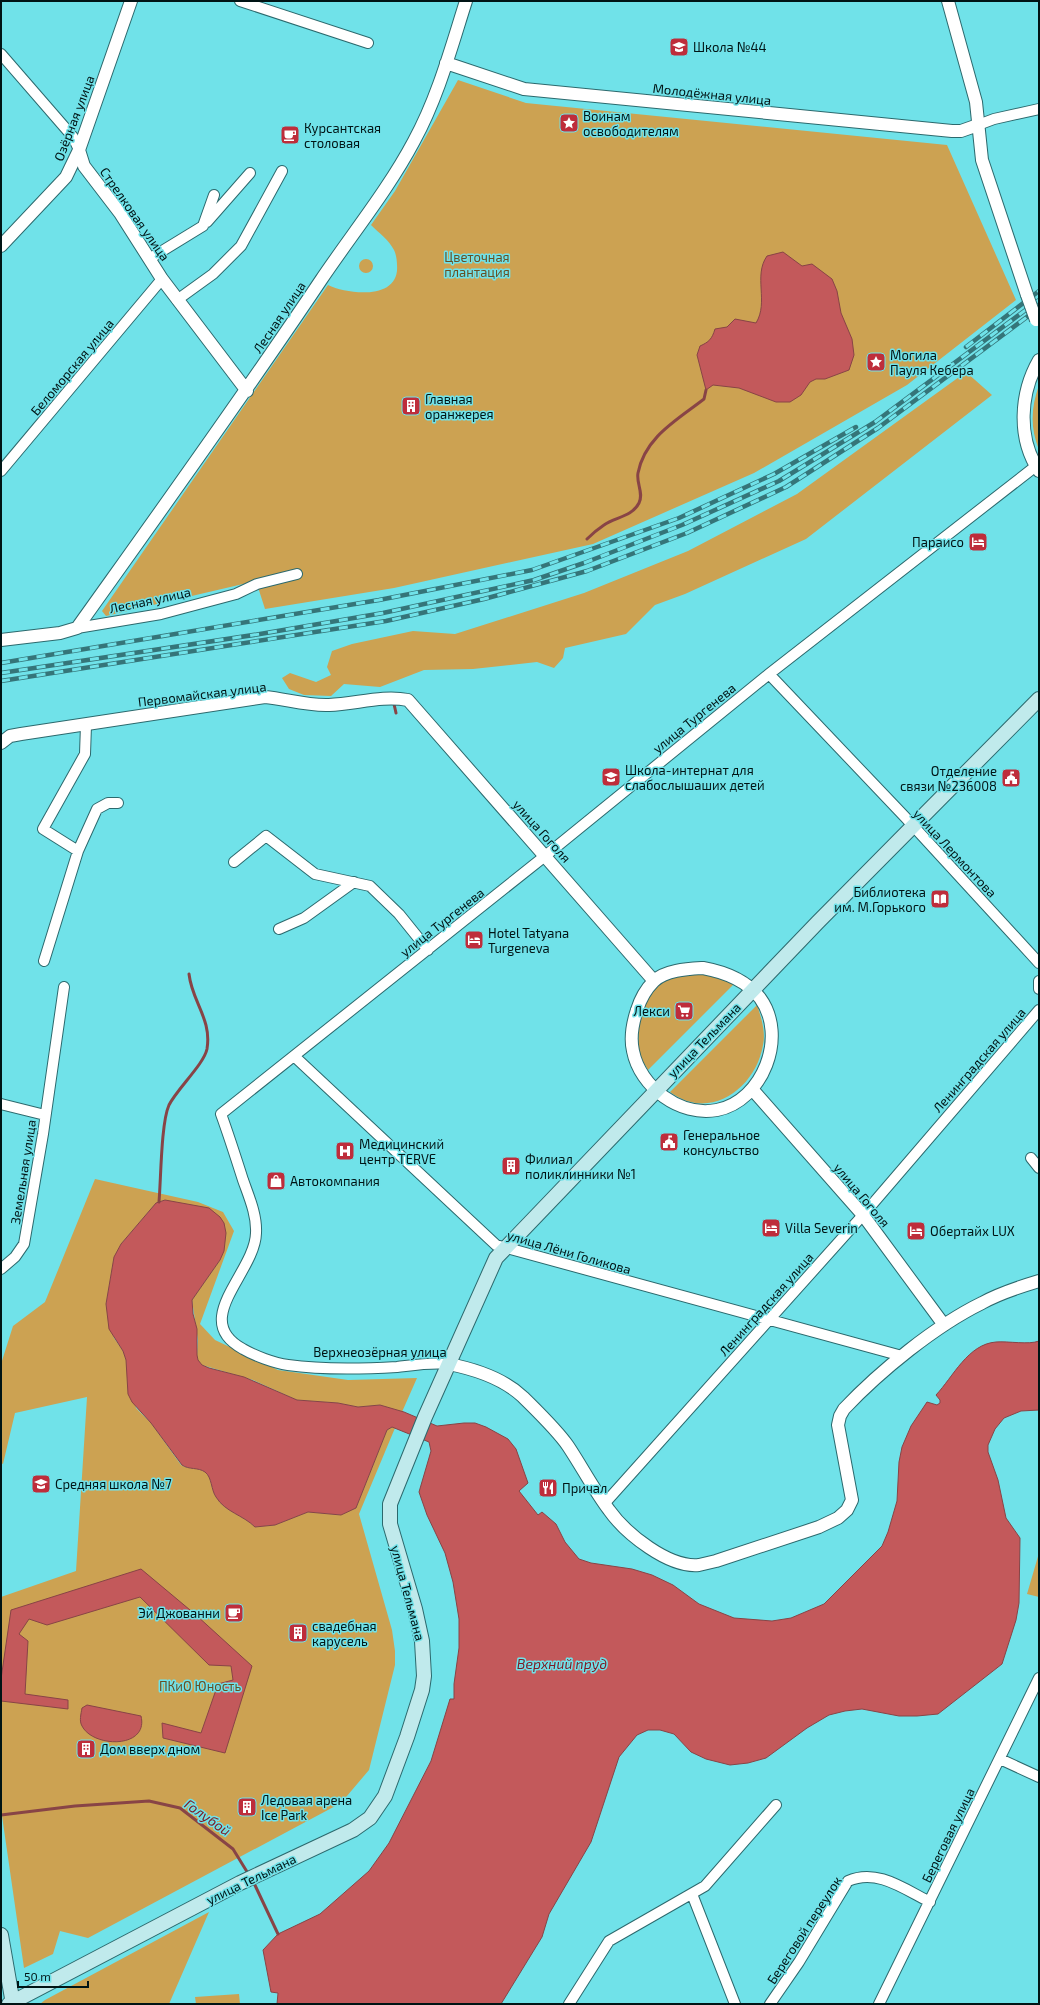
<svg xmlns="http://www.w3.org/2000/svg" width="1040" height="2005" viewBox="0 0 1040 2005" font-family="'Exo 2',sans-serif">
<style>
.green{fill:#cca252}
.water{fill:#c3595b;stroke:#884446}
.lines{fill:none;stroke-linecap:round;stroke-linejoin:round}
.stream{stroke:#884446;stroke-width:3}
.minor-casing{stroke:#2c696d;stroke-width:12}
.tertiary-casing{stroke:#2c696d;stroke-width:14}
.secondary-casing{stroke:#2c696d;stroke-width:16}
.minor{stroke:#fff;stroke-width:10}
.tertiary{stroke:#fff;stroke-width:12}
.secondary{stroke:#c0eaec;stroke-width:14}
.rail-casing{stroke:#357579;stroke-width:4.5}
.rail{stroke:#70e2e9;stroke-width:3;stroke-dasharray:9;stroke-linecap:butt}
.tertiary-bridge-casing{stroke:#2c696d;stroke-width:14;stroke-linecap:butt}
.tertiary-bridge{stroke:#fff;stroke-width:12}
.labels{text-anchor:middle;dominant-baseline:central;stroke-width:3;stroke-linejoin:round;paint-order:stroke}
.poi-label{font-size:13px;fill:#001415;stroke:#70e2e9;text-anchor:start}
.street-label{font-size:13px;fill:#001415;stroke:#70e2e9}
.park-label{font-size:13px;fill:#664f24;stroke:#70e2e9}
.water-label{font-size:14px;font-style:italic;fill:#7e1b24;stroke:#70e2e9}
</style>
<rect width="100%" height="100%" fill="#70e2e9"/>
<path class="green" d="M458,80L526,103L947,145L1016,300L907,385L754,473L593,544L394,588L265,609L256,581L106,616L102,611L328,285C349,295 400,300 397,265C397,260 396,254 394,250C389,240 379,233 371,225L395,191Z
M359 266a7 7 0 1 1 14 0a7 7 0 1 1-14 0Z
M966,372L992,395L806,539L685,594L655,605L626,634L565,648L563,658L554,668L537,662L473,669L424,670L380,687L344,684L331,696L304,695L289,689L282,678L290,673L316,682L331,675L327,667L332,651L352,644L413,631L455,634L584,593L688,551L797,494Z
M1039,385V450C1030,427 1031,408 1039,385Z
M709,972L735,983L648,1070C646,1066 642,1061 640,1057C635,1036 641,996 661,983C676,974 692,974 709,972Z
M757,1005C761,1017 766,1032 763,1045C756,1088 710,1122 670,1092Z
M95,1179L198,1202L223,1212L234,1231L200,1324L215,1340L278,1370L348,1380L417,1378L402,1412L380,1405L358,1407L338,1403L297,1400L253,1380L202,1365L198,1361L197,1355L198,1340L192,1300L220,1260L165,1200L156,1203L121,1244L114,1258L106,1304L114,1338L123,1351L126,1360L136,1408L151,1423L181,1465C189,1470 198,1467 205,1472C212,1477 211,1490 216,1497C225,1512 243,1515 255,1527L275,1525L308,1512L340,1515L356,1508L387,1430L392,1427L395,1428L359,1514L392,1630L395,1651V1665L369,1770L341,1803L88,1938L60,1931L53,1954L24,1968L1,1809V1597L76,1571L87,1397L15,1413L3,1464L1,1463V1364L13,1326L45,1302Z
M1039,1553V1597L1027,1594Z
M209,1912L169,2004H40L45,2000Z
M239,1994L240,2004H196L195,1997Z"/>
<path class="water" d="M783,252L802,266L812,264L832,279L837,291L841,313L852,339L854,355L849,370L825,379H816L810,382L801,395L790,402H776L739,388L713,385L706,390L697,355L700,346C709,342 712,339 715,329L727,327L735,319L756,323C769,302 753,276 767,256Z
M165,1200L209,1208L220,1217L224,1223L226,1233L224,1251L220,1260L192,1300L193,1314L197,1329V1355L198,1360L202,1365L209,1368L244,1377L297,1400L338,1403L358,1407L380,1405L404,1412L437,1426L464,1423H475L486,1427L508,1439L516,1449L528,1483L519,1491L538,1515L542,1512L556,1524L565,1542L579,1559L591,1563L632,1569L652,1575L673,1585L699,1604L734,1618L772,1621L791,1618L824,1604L882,1546L888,1532L897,1501L899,1462L902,1447L911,1426L927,1402L937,1405L940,1403V1400L936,1395C953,1377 968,1344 996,1342C1008,1341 1029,1345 1039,1341V1410L1021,1411L1004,1418L995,1429L988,1445V1452L998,1480L1006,1518L1020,1538L1019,1603L1016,1620L1002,1664L938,1714L917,1716H899L862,1709L845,1711L829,1715L807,1728L766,1758L748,1763L730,1765L706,1759L691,1752L674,1734L660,1730H648L637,1735L619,1757L591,1842L549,1914L542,1937L501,2004H277L278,1993L271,1992L263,1950L278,1934L320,1914L369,1871L389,1843L431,1761L450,1699H454V1684L459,1648V1619L453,1582L445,1553L427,1515L419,1492L431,1451L429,1442L392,1427L387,1430L356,1508L341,1515L308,1512L275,1525L255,1527C243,1515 225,1512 216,1497C211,1490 212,1477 205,1472C198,1467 189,1470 182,1465L151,1423L132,1402L128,1394L126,1360L123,1351L109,1329L106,1304L114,1257L121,1244L156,1203Z
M141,1569L196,1615L252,1666L225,1753L163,1738L162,1723L201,1733L218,1684L233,1680L231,1666L209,1665L140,1597L47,1625L29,1619L19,1634L28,1641L25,1694L68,1700V1709L1,1701V1679L11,1610Z
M87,1705L141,1716C149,1749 93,1748 82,1726C79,1721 81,1714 82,1708Z"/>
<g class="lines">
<path class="stream" d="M587,539C592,534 598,529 604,525C615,517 632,517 639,503C644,493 636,483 638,473C645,437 677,420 704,399L706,390
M394,704L396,713
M159,1202C161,1179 161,1123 169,1105C177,1089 204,1064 207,1049C212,1019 192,1002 189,974
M1,1815L75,1806L149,1801L180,1808L233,1849L249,1875
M253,1881L278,1934"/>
<g class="minor-casing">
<path id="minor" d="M240,1L368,43
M1,54L73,137L79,150
M978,125L994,119L1039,109
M207,222L250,173
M149,259L203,226L214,195
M177,300L213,274L241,246L282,171
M1,471L162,279
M77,628L161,614L236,594L257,584L297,574
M769,674L905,817L1039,963
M78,851L97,809L108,803H118
M234,862L266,836L315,874L370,886L399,914L428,950
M279,929L304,918L354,882
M44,961L78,851L43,829L85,754L86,725
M1039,981V989
M294,1056L496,1245L902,1356
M1,1104L45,1115
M1031,1158L1039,1168
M1,1269L15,1257L24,1244L43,1134L64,987
M449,1364C431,1362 414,1365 397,1367C362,1369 323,1370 288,1365C274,1363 255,1356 243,1349C189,1320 255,1273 256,1233C257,1215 249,1197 243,1180C236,1158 229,1136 221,1114L545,856L769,674L1036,466
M605,1503L863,1215L1039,1010
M1000,1759L1039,1777
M692,1894L735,2004
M569,2004L609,1941L705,1886L776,1805
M770,2004L799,1962L848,1881C877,1868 904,1889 930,1902
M879,2004L1039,1678"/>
</g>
<g class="tertiary-casing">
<path id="tertiary" d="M948,1L976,102L982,160L1027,295
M446,63L524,89L952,131H961L978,125
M79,150L84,166L120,213L162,279L247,391
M1,246L66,177L79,150L131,1
M1039,360C1020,393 1017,438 1039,471
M1,640L60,633L77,628C159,513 242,398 321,280C352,234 388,190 414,141C438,97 451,48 466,1
M1,743L10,736L21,734L265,697C286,699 307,706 329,705C356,704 382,695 408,700L654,981
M703,968C725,972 746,980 760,998C788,1036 763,1101 717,1110C680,1117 640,1087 633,1051C630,1038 633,1022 637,1010C640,1000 646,989 654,981C666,970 687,969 703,968Z
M752,1089L863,1215L944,1325
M449,1364C474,1369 503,1378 523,1397C537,1411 557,1430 568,1446C582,1467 594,1490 609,1510C626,1534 669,1568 699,1565L716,1561L819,1527L838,1518L847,1510L852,1500L838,1425L840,1416L844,1409C880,1371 935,1326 982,1303C1000,1293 1019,1287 1039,1281"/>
</g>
<g class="secondary-casing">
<path id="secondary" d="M1,1935L13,2004
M9,2004L240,1883L353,1830L370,1818L385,1796L407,1737L422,1690L424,1676L422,1641L415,1609L390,1524V1504L425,1417L496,1258L818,922L1039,699"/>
</g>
<use href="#minor" class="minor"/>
<use href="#tertiary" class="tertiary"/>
<use href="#secondary" class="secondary"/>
<g class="rail-casing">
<path id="rail" d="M966,347L1039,291
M1,663L379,600L532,570L679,518L774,474L856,427
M1,673L260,634L383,613L534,580L584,563L682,525L779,481L875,422L1039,300
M1,681L386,621L484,599L587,571L687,533L786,487L878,428L1039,308"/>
</g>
<use href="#rail" class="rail"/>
<g class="tertiary-bridge-casing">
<path id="tertiary-bridge" d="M1027,295L1036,320"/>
</g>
<use href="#tertiary-bridge" class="tertiary-bridge"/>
</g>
<defs>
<g id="school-square" transform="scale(1)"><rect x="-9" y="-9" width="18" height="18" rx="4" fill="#be2d3b" stroke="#70e2e9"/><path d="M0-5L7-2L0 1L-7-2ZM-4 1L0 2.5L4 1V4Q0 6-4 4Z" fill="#fff"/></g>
<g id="sight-square" transform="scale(1)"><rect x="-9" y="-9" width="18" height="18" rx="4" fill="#be2d3b" stroke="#70e2e9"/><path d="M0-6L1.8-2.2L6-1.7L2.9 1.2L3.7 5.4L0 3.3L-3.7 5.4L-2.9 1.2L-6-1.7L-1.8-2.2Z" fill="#fff"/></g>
<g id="cafe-square" transform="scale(1)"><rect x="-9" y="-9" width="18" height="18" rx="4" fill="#be2d3b" stroke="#70e2e9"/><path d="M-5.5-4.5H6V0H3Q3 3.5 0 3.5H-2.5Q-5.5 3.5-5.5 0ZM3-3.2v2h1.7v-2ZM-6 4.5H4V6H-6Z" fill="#fff"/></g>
<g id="building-square" transform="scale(1)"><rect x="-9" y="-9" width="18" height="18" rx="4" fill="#be2d3b" stroke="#70e2e9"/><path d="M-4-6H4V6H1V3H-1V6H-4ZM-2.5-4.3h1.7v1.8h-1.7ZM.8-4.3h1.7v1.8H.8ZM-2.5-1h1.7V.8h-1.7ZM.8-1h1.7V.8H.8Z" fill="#fff"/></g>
<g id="hotel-square" transform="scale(1)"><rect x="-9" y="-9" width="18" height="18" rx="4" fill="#be2d3b" stroke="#70e2e9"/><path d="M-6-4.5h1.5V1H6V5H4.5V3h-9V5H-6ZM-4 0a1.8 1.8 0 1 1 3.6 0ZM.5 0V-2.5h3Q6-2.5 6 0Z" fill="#fff"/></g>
<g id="civic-square" transform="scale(1)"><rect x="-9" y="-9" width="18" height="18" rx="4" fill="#be2d3b" stroke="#70e2e9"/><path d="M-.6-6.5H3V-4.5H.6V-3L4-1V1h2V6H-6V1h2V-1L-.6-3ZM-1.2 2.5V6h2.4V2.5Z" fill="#fff"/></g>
<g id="library-square" transform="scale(1)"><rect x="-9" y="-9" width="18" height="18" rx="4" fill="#be2d3b" stroke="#70e2e9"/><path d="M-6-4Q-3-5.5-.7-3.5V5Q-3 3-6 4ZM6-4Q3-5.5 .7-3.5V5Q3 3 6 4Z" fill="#fff"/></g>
<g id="supermarket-square" transform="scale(1)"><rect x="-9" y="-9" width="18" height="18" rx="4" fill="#be2d3b" stroke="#70e2e9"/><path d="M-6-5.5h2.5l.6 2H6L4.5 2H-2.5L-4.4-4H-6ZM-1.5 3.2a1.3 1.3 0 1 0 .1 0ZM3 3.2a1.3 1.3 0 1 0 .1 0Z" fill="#fff"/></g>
<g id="hospital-square" transform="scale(1)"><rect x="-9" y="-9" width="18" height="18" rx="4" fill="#be2d3b" stroke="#70e2e9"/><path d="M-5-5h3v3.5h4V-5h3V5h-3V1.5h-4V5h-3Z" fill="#fff"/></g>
<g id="shop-square" transform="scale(1)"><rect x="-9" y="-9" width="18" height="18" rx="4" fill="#be2d3b" stroke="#70e2e9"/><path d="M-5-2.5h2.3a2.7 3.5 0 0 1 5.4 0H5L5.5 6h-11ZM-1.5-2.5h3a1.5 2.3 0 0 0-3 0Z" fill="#fff"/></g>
<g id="restaurant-square" transform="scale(1)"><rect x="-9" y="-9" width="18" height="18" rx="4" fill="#be2d3b" stroke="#70e2e9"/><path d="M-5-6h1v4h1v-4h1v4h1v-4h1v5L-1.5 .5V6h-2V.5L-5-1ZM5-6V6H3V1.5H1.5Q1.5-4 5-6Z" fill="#fff"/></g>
</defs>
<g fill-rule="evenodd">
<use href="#school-square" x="679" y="47"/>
<use href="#sight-square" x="569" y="123"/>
<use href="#cafe-square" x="290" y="135"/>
<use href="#sight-square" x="876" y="362"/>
<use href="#building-square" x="411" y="406"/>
<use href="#hotel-square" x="978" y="542"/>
<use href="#school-square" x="611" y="777"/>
<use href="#civic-square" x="1011" y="778"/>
<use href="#library-square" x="940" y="899"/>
<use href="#hotel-square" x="474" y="940"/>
<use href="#supermarket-square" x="684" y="1011"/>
<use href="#civic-square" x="669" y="1142"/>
<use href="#hospital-square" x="345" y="1151"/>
<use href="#building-square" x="511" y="1166"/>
<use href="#shop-square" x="276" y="1181"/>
<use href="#hotel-square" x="771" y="1228"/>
<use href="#hotel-square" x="916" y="1231"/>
<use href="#school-square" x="41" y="1484"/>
<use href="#restaurant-square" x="548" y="1488"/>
<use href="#cafe-square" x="234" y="1613"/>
<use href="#building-square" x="298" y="1633"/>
<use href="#building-square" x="86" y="1749"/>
<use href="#building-square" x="247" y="1807"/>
</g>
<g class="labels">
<g class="poi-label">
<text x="693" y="47">Школа №44</text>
<text x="583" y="116">Воинам<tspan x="583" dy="15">освободителям</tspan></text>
<text x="304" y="128">Курсантская<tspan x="304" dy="15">столовая</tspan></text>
<text x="890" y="355">Могила<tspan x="890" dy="15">Пауля Кебера</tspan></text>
<text x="425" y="399">Главная<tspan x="425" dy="15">оранжерея</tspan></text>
<text x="964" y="542" text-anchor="end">Параисо</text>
<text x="625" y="770">Школа-интернат для<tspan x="625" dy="15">слабослышаших детей</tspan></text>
<text x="997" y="771" text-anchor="end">Отделение<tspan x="997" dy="15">связи №236008</tspan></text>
<text x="926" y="892" text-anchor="end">Библиотека<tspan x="926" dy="15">им. М.Горького</tspan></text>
<text x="488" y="933">Hotel Tatyana<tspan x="488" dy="15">Turgeneva</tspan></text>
<text x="670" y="1011" text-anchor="end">Лекси</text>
<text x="683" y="1135">Генеральное<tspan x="683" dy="15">консульство</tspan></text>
<text x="359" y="1144">Медицинский<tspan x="359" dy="15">центр TERVE</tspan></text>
<text x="525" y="1159">Филиал<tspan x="525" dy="15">поликлинники №1</tspan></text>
<text x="290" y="1181">Автокомпания</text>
<text x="785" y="1228">Villa Severin</text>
<text x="930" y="1231">Обертайх LUX</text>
<text x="55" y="1484">Средняя школа №7</text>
<text x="562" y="1488">Причал</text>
<text x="220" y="1613" text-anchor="end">Эй Джованни</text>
<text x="312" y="1626">свадебная<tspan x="312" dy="15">карусель</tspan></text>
<text x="100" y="1749">Дом вверх дном</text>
<text x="261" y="1800">Ледовая арена<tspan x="261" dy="15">Ice Park</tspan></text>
</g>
<g class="street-label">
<text transform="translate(712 94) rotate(6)">Молодёжная улица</text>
<text transform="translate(74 118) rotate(-69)">Озёрная улица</text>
<text transform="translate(135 214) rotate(55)">Стрелковая улица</text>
<text transform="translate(279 317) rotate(-56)">Лесная улица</text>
<text transform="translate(72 367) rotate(-50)">Беломорская улица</text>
<text transform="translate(150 600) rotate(-12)">Лесная улица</text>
<text transform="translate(202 694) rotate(-7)">Первомайская улица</text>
<text transform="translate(694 718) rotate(-39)">улица Тургенева</text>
<text transform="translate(542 831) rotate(48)">улица Гоголя</text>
<text transform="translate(955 853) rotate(47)">улица Лермонтова</text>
<text transform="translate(442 922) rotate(-38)">улица Тургенева</text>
<text transform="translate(704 1040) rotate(-46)">улица Тельмана</text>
<text transform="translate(979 1060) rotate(-49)">Ленинградская улица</text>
<text transform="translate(23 1172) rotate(-81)">Земельная улица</text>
<text transform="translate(862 1195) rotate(50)">улица Гоголя</text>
<text transform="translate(569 1252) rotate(16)">улица Лёни Голикова</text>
<text transform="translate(766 1304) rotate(-48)">Ленинградская улица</text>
<text x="380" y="1352">Верхнеозёрная улица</text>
<text transform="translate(408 1593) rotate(75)">улица Тельмана</text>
<text transform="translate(948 1835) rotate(-64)">Береговая улица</text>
<text transform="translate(251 1879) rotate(-26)">улица Тельмана</text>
<text transform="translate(804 1930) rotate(-57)">Береговой переулок</text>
</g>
<g class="park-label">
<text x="477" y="257">Цветочная<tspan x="477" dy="15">плантация</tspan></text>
<text x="200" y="1686">ПКиО Юность</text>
</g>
<g class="water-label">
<text x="562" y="1663">Верхний пруд</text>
<text transform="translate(208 1817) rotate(35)">Голубой</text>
</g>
</g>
<rect width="1040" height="2005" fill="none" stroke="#001415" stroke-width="4"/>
<path d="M18 1981v6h70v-6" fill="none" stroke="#001415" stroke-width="2"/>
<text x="24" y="1981" font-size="12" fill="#001415" stroke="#70e2e9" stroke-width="3" paint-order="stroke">50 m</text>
</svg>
